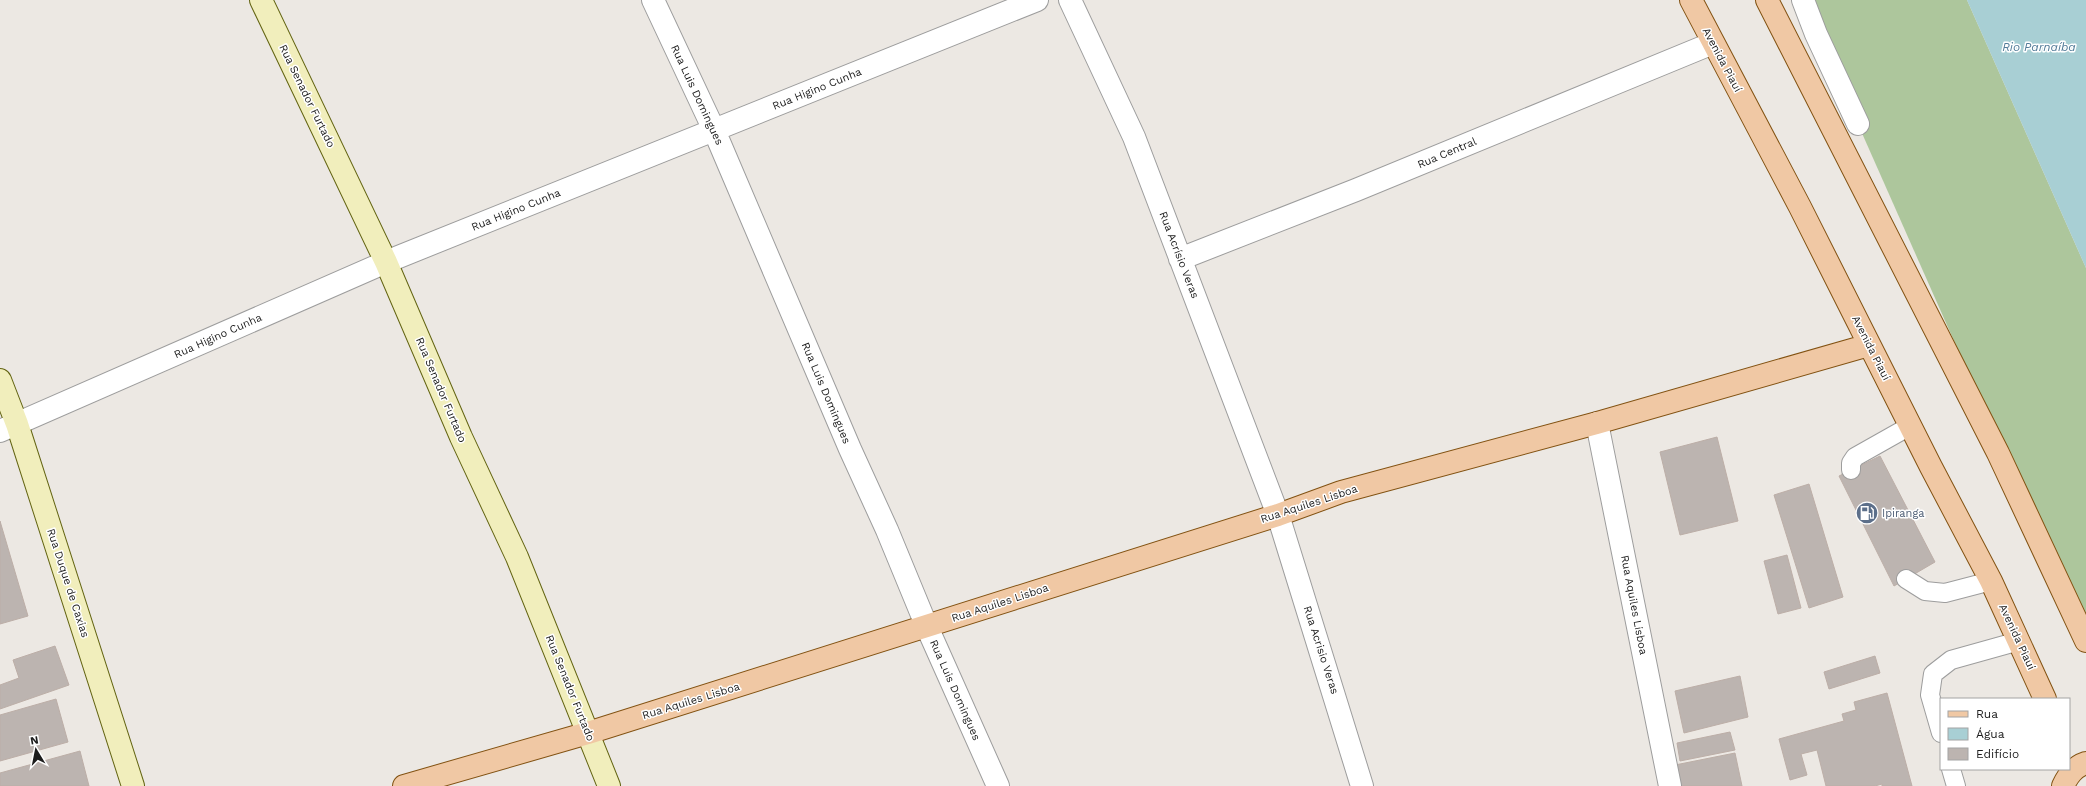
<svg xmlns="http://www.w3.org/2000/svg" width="2086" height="786" viewBox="0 0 2086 786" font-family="'Work Sans',sans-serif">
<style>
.forest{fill:#adc69c}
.water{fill:#a8cfd4}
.building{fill:#bcb4b0;stroke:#bcaea7}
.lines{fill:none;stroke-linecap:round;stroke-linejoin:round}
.lane-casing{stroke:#9d9d9d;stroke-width:20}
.street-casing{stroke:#9d9d9d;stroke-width:24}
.secondary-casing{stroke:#636412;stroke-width:24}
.primary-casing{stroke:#825212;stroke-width:24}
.lane{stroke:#fff;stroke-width:18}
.street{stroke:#fff;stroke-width:22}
.secondary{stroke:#f1eebc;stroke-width:22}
.primary{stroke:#f0c8a4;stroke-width:22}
.labels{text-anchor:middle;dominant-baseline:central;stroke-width:3;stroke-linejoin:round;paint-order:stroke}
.street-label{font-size:11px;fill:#1c1c1c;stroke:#fff}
.service-label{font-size:11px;fill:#4e5e75;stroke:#fff;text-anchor:start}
.water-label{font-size:12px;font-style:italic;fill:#527b98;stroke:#fff}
</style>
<rect width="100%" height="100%" fill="#ece8e3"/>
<path class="forest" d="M1803,0H1967L2086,268V639Z"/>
<path class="water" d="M1967,0H2086V268Z"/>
<path class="building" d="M1717,437L1738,521L1680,535L1660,452Z
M1880,456L1935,562L1894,586L1839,476Z
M1809,484L1843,597L1809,608L1774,495Z
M0,521L28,616L0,624Z
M1787,555L1801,608L1778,614L1764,561Z
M55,646L69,685L0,709V685L19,678L13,660Z
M1875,656L1880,673L1829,689L1824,672Z
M1740,676L1748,717L1684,733L1675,691Z
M1887,693L1912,786H1882V784L1875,786H1826L1817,750L1801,754L1807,775L1790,780L1779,739L1844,721L1842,714L1856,710L1854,702Z
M56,699L68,742L0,761V715Z
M1730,732L1735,750L1680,761L1677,743Z
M80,751L89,786H0V773Z
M1735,753L1742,786H1680L1675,765Z"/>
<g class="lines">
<g class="lane-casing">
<path id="lane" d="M1851,470V463L1855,457L1910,426
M1906,579L1925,591L1945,593L1991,581
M1941,733L1930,695L1933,674L1951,660L2019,641
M1951,769L1956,786"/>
</g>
<g class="street-casing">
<path id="street" d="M653,0L714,130L850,449L887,530L927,627L998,786
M1070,0L1134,137L1278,515L1362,786
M1803,0L1816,34L1858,124
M1180,259L1356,190L1713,43
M1597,423L1670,786
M0,431L386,262L1037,0"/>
</g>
<g class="secondary-casing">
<path id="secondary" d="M261,0L386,262L461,437L517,557L609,786
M0,380L17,424L133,786"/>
</g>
<g class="primary-casing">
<path id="primary" d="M1691,0L1800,207L1931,467L1991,581L2045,699
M1767,0L1998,453L2086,641
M404,786L588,733L1278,515L1341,492L1597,423L1869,345
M2063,786C2068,775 2074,767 2086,763"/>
</g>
<use href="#lane" class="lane"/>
<use href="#street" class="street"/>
<use href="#secondary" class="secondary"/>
<use href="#primary" class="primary"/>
</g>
<defs>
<g id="fuel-disc" transform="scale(1.15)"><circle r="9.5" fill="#5c6f8a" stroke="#fff"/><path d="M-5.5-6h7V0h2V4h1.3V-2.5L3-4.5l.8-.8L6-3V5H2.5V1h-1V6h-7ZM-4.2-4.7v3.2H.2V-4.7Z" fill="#fff"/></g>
</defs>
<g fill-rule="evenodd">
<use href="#fuel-disc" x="1867" y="513"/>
</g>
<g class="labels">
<g class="street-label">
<text transform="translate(1722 60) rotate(62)">Avenida Piauí</text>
<text transform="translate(817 89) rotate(-22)">Rua Higino Cunha</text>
<text transform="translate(697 95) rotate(65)">Rua Luis Domingues</text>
<text transform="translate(307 96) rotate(64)">Rua Senador Furtado</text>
<text transform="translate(1447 153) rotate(-23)">Rua Central</text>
<text transform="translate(516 210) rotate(-22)">Rua Higino Cunha</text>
<text transform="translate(1179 255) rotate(69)">Rua Acrísio Veras</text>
<text transform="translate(218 336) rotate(-24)">Rua Higino Cunha</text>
<text transform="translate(1871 348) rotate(63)">Avenida Piauí</text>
<text transform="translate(441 390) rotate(67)">Rua Senador Furtado</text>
<text transform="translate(826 393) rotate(67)">Rua Luis Domingues</text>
<text transform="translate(1309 504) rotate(-18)">Rua Aquiles Lisboa</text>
<text transform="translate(68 583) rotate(72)">Rua Duque de Caxias</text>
<text transform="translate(1000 603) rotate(-18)">Rua Aquiles Lisboa</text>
<text transform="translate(1634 605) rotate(79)">Rua Aquiles Lisboa</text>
<text transform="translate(2017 637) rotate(65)">Avenida Piauí</text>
<text transform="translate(1321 650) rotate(72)">Rua Acrisio Veras</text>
<text transform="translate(570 688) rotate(68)">Rua Senador Furtado</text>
<text transform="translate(955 690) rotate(66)">Rua Luis Domingues</text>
<text transform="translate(691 701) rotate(-17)">Rua Aquiles Lisboa</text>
</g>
<g class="service-label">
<text x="1882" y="513">Ipiranga</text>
</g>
<g class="water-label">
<text x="2039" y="47">Rio Parnaíba</text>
</g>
</g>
<rect x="1940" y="698" width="130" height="72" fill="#ffffff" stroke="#a4a4a4"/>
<rect x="1948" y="711" width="20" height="6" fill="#f0c8a4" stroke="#a4a4a4"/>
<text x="1976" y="718" font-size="12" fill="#1c1c1c">Rua</text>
<rect x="1948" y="728" width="20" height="12" fill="#a8cfd4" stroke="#a4a4a4"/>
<text x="1976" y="738" font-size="12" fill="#1c1c1c">Água</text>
<rect x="1948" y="748" width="20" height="12" fill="#bcb4b0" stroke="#a4a4a4"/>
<text x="1976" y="758" font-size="12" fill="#1c1c1c">Edifício</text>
<g transform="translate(36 750) rotate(350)" stroke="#ffffff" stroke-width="3" paint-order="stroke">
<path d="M0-3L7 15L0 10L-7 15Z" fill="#1c1c1c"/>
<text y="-6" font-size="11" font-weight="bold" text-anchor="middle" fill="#1c1c1c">N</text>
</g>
</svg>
